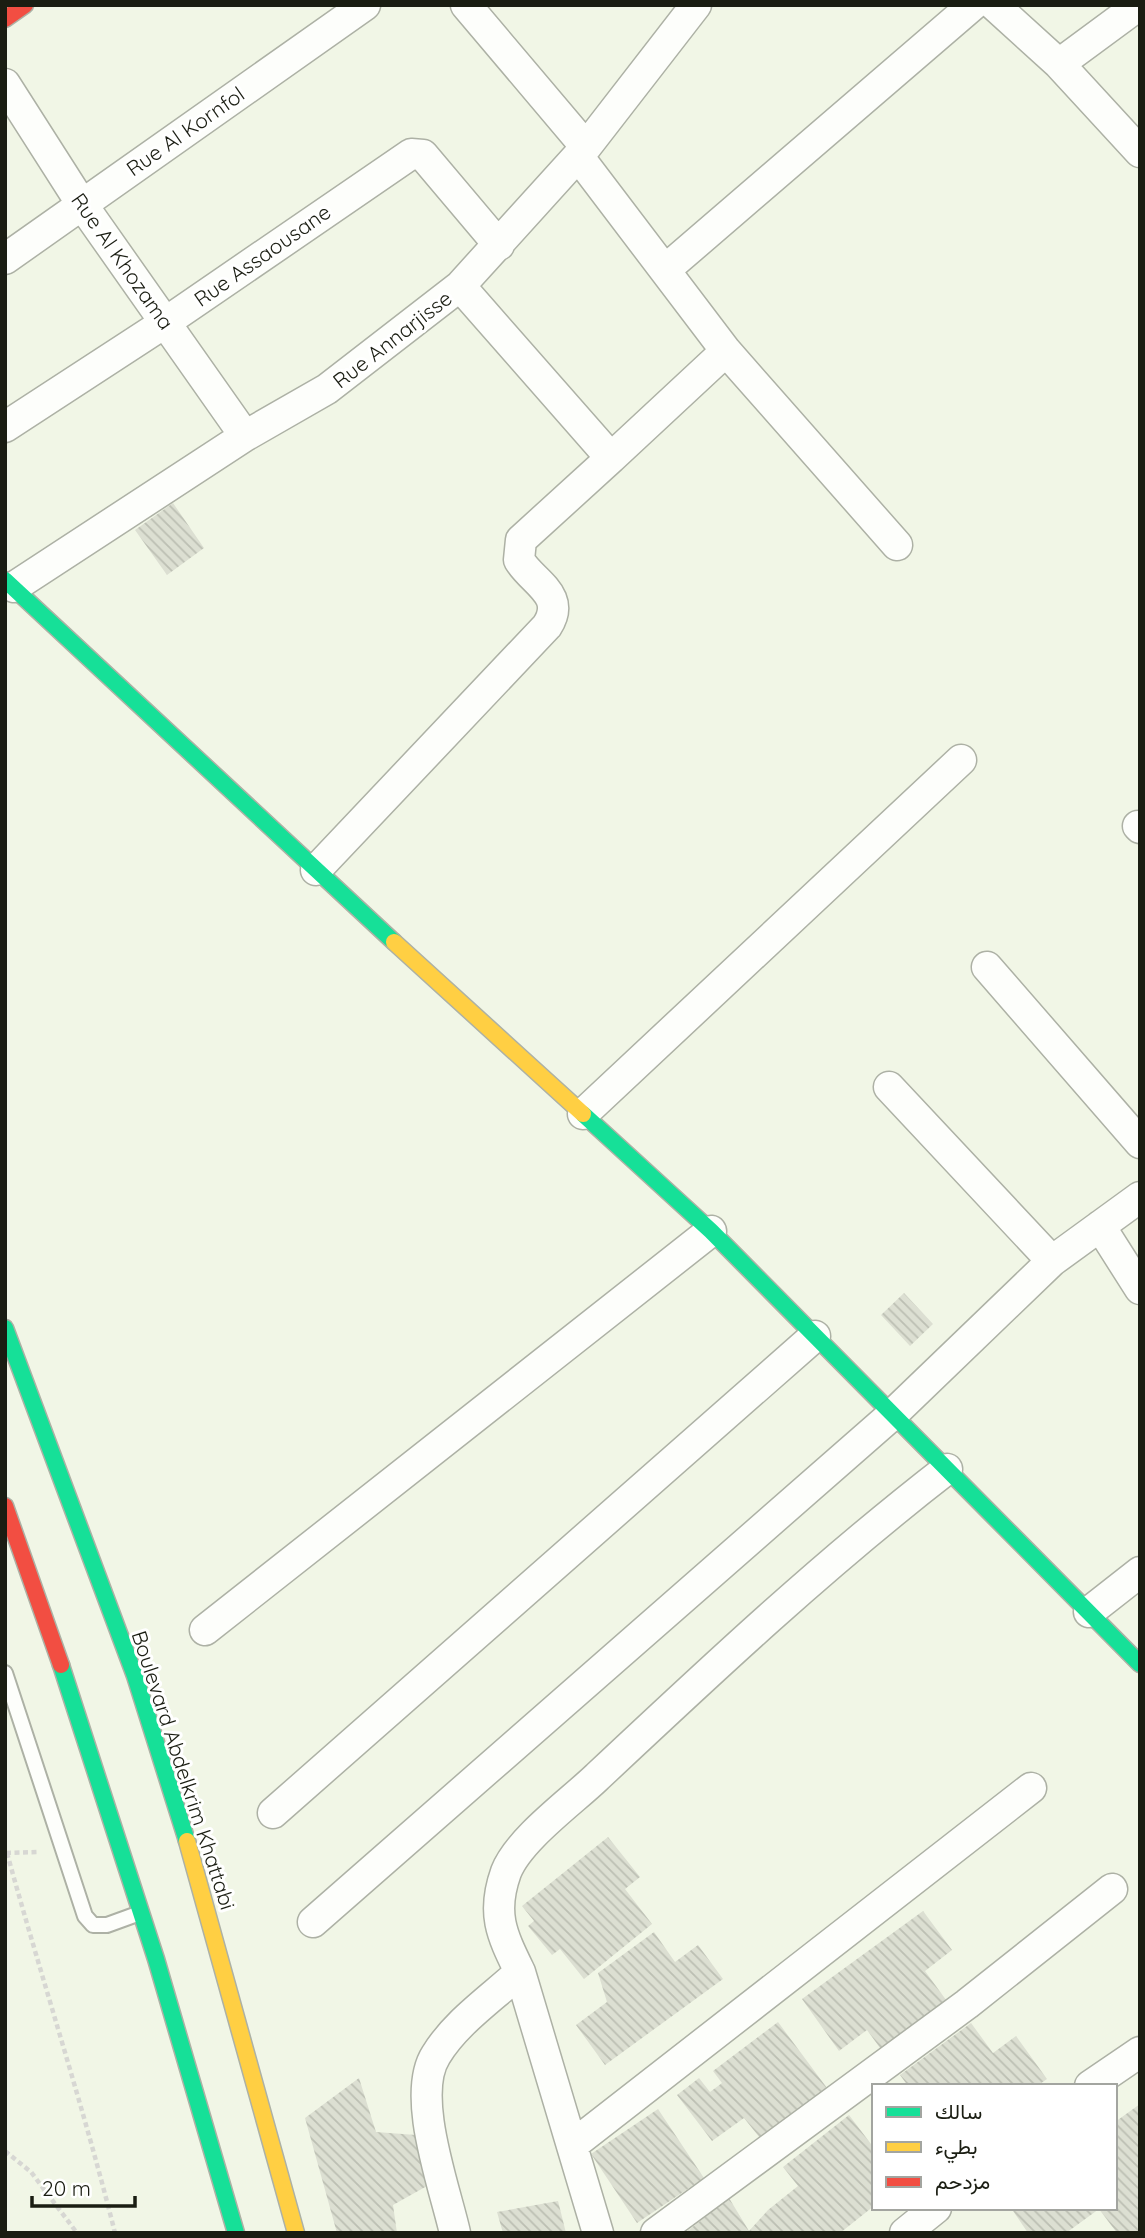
<svg xmlns="http://www.w3.org/2000/svg" width="1145" height="2238" viewBox="0 0 1145 2238" font-family="Quicksand,Vazirmatn,sans-serif">
<style>
.building{fill:url(#building-back-hatch)}
.lines{fill:none;stroke-linecap:round;stroke-linejoin:round}
.lane-casing{stroke:#adb1a5;stroke-width:18}
.street-casing{stroke:#adb1a5;stroke-width:33}
.fast-casing{stroke:#adb1a5;stroke-width:19}
.slow-casing{stroke:#adb1a5;stroke-width:19}
.jam-casing{stroke:#adb1a5;stroke-width:19}
.path{stroke:#d7d7d3;stroke-width:4.5;stroke-dasharray:5 3.5;stroke-linecap:butt}
.lane{stroke:#fdfefb;stroke-width:14}
.street{stroke:#fdfefb;stroke-width:30}
.fast{stroke:#16e098;stroke-width:16}
.slow{stroke:#ffcf43;stroke-width:16}
.jam{stroke:#f24e42;stroke-width:16}
.labels{text-anchor:middle;dominant-baseline:central;stroke-width:6;stroke-linejoin:round;paint-order:stroke}
.street-label{font-size:21px;fill:#1a1d12;stroke:#fff}
</style>
<defs>
<pattern id="building-back-hatch" width="6" height="6" patternUnits="userSpaceOnUse" patternTransform="scale(1.75)"><rect width="6" height="6" fill="#dcdfd2"/><path d="M-1 5l2 2M0 0l6 6M5-1l2 2" fill="none" stroke="#bcbfb3"/></pattern>
</defs>
<rect width="100%" height="100%" fill="#f1f6e6"/>
<path class="building" d="M173,503L204,548L167,575L135,530Z
M904,1293L933,1324L910,1346L881,1315Z
M608,1837L640,1877L625,1889L652,1924L584,1979L560,1949L552,1955L528,1926L534,1921L522,1906Z
M923,1911L952,1950L925,1971L949,2004L883,2052L867,2030L839,2051L802,1999Z
M654,1932L675,1962L698,1945L723,1979L605,2065L576,2025L607,2002L598,1973Z
M778,2022L830,2092L775,2134L760,2138L744,2118L712,2141L677,2095L699,2078L710,2092L722,2083L713,2071Z
M971,2023L993,2053L1016,2036L1047,2079L1037,2086H908L900,2075Z
M359,2078L376,2132L416,2135L427,2186L393,2205L397,2233H337L305,2118Z
M1140,2104V2233H1117L1099,2209L1066,2233H1028L1011,2208H1115V2122Z
M658,2109L704,2178L637,2223L591,2154Z
M849,2115L871,2144L874,2142V2206L840,2233H685L729,2198L749,2231L768,2210L798,2186L783,2167Z
M558,2201L566,2233H503L497,2212Z"/>
<g class="lines">
<g class="lane-casing">
<path id="lane" d="M5,1673L85,1916L93,1925H107L140,1913"/>
</g>
<g class="street-casing">
<path id="street" d="M466,5L586,147
M994,5L1059,64L1140,152
M1059,64L1139,5
M5,84L81,203L245,436
M578,156L726,351L897,545
M5,259L365,5
M665,270L973,5
M460,286L611,458L726,351
M5,427L166,322L411,154L423,155L499,245
M14,587L245,436L327,389L460,286L586,147L696,5
M1138,826L1140,828
M316,870L547,626C567,595 533,583 519,560L521,540L611,458
M987,967L1140,1143
M889,1087L1052,1261
M583,1114L961,760
M1100,1226L1140,1289
M1089,1612L1140,1572
M205,1630L711,1231
M273,1813L815,1336
M313,1922L893,1414L1052,1261L1140,1197
M1090,2086L1140,2052
M574,2144L1031,1788
M455,2233C445,2188 410,2095 436,2055C456,2022 492,1998 520,1972
M598,2233L520,1972C502,1935 491,1914 506,1872C519,1839 571,1802 597,1777C710,1671 824,1564 947,1469
M656,2233L967,2004L1112,1889
M905,2233L936,2208"/>
</g>
<g class="fast-casing">
<path id="fast" d="M5,580L394,942
M583,1114L711,1231L1140,1664
M5,1328L135,1676L187,1841
M61,1665L156,1959L236,2233"/>
</g>
<g class="slow-casing">
<path id="slow" d="M394,942L583,1114
M187,1841L296,2233"/>
</g>
<g class="jam-casing">
<path id="jam" d="M5,19L25,5
M5,1506L61,1665"/>
</g>
<path class="path" d="M6,1853L40,1852
M7,1853C42,1980 83,2105 115,2233
M5,2151L31,2172L77,2233"/>
<use href="#lane" class="lane"/>
<use href="#street" class="street"/>
<use href="#fast" class="fast"/>
<use href="#slow" class="slow"/>
<use href="#jam" class="jam"/>
</g>
<g class="labels">
<g class="street-label">
<text transform="translate(185 131) rotate(-35)">Rue Al Kornfol</text>
<text transform="translate(262 255) rotate(-35)">Rue Assaousane</text>
<text transform="translate(123 261) rotate(55)">Rue Al Khozama</text>
<text transform="translate(392 339) rotate(-38)">Rue Annarjisse</text>
<text transform="translate(184 1770) rotate(72)">Boulevard Abdelkrim Khattabi</text>
</g>
</g>
<rect width="1145" height="2238" fill="none" stroke="#1a1d12" stroke-width="14"/>
<rect x="872" y="2084" width="245" height="126" fill="#ffffff" stroke="#a3a5a0" stroke-width="2"/>
<rect x="886" y="2107" width="35" height="10" fill="#16e098" stroke="#a3a5a0" stroke-width="2"/>
<text x="935" y="2119" font-size="21" fill="#1a1d12">سالك</text>
<rect x="886" y="2142" width="35" height="10" fill="#ffcf43" stroke="#a3a5a0" stroke-width="2"/>
<text x="935" y="2154" font-size="21" fill="#1a1d12">بطيء</text>
<rect x="886" y="2177" width="35" height="10" fill="#f24e42" stroke="#a3a5a0" stroke-width="2"/>
<text x="935" y="2189" font-size="21" fill="#1a1d12">مزدحم</text>
<path d="M32 2196v10h103v-10" fill="none" stroke="#1a1d12" stroke-width="3.5"/>
<text x="42" y="2196" font-size="21" fill="#1a1d12" stroke="#ffffff" stroke-width="5" paint-order="stroke">20 m</text>
</svg>
